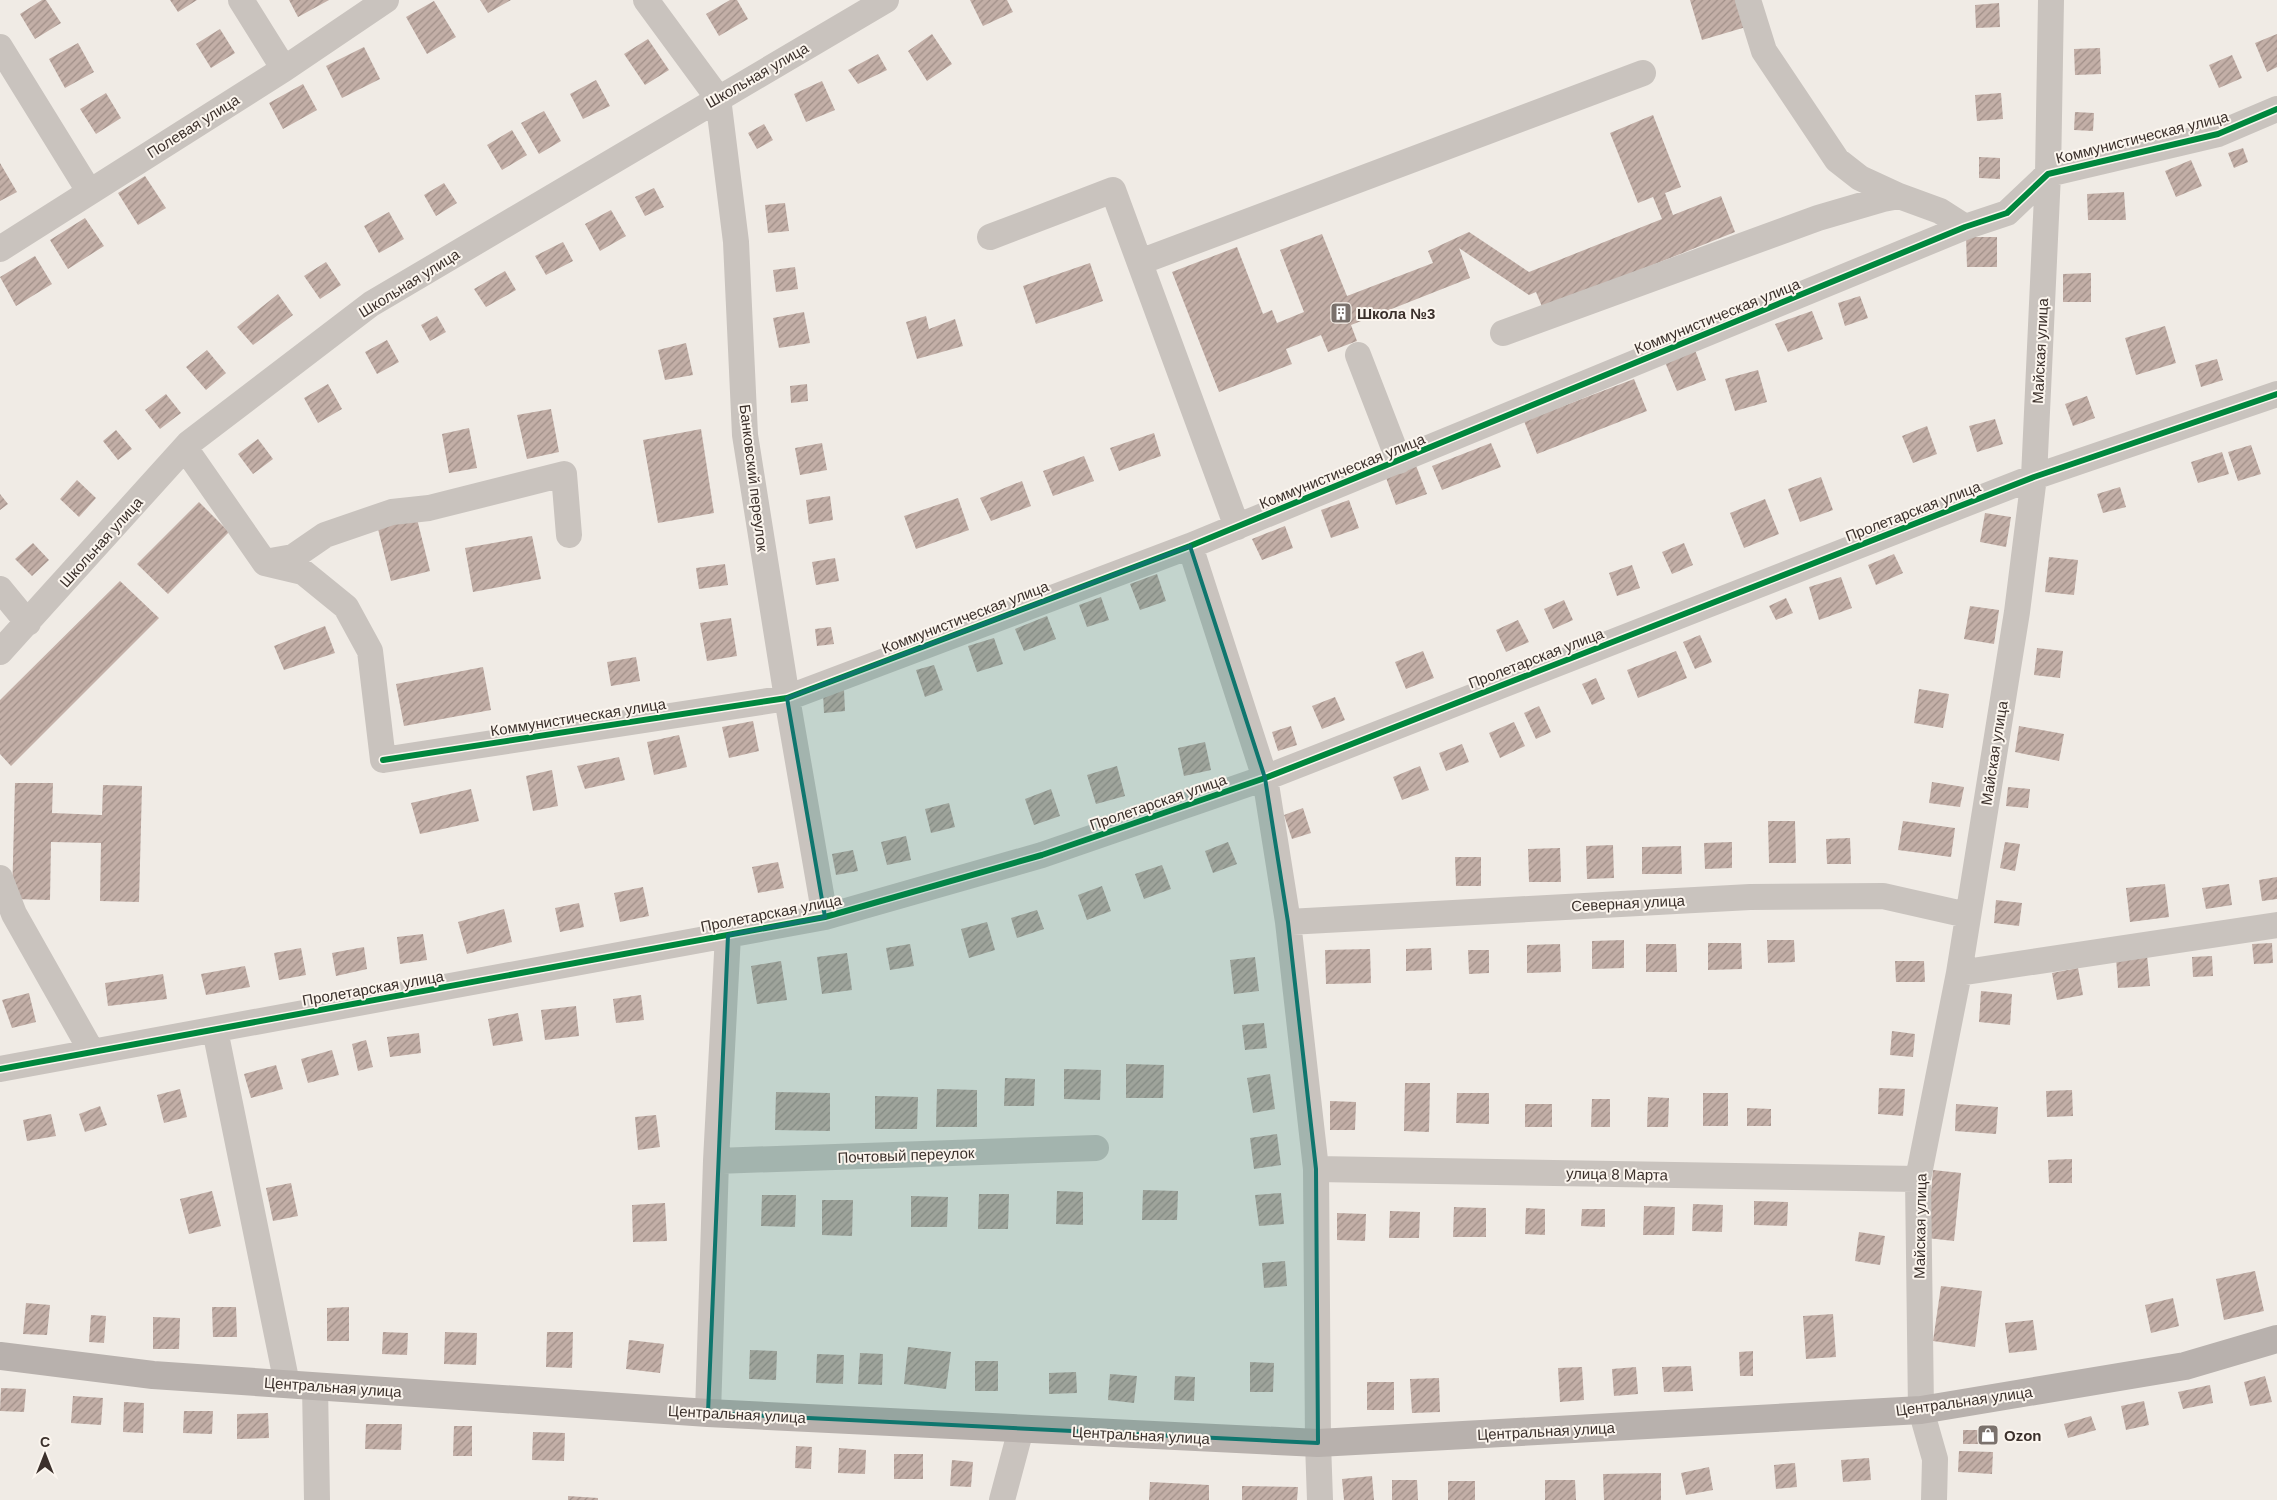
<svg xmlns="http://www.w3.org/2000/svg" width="2277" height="1500" viewBox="0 0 2277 1500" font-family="Arial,sans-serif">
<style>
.building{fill:url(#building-hatch)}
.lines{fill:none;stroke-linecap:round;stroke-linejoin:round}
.minor{stroke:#c9c3be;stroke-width:26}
.major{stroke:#b8b1ad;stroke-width:28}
.cycleway-casing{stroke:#fbf5ee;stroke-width:9}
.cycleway{stroke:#00873e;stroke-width:6}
.marked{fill:#0f766e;fill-opacity:0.2;stroke:#0f766e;stroke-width:4;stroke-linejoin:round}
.labels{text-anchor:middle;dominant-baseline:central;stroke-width:4;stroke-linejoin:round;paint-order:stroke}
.street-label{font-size:15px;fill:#3b302b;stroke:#fbf5ee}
.poi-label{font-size:15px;font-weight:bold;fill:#3b302b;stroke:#fbf5ee;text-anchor:start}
</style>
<defs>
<pattern id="building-hatch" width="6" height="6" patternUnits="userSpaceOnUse" patternTransform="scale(1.25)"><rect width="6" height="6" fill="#c3afa7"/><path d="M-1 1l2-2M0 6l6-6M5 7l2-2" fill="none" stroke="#a08f88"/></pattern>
</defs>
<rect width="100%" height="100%" fill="#f0ebe5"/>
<path class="building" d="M42,0H46L61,23L35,39L20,14Z
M170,0H197L178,12Z
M289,0H329L298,17Z
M480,0H511L488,13Z
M730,0H737L748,19L719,36L706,14Z
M970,0H1007L1013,12L983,26Z
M1690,0H1738L1746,27L1702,40Z
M434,1L456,37L427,54L406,17Z
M1999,3L2000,27L1976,28L1975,5Z
M220,29L235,53L211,68L196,44Z
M932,34L952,64L927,81L908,51Z
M2277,34V67L2267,72L2255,43Z
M648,39L669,70L645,85L624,54Z
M78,43L94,72L65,88L49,59Z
M364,47L380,79L342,98L326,66Z
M2100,48L2101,74L2075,75L2074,49Z
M878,54L887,70L858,84L848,70Z
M2232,55L2242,78L2219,88L2209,65Z
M596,80L610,106L583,119L570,94Z
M822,81L835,110L806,122L794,94Z
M303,84L317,110L283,129L269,103Z
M106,93L121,118L96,134L80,109Z
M2001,93L2003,119L1977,121L1975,95Z
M544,111L561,141L539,154L521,123Z
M2075,112L2094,113L2093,131L2074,130Z
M1653,115L1681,187L1665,193L1673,215L1721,196L1735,232L1543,309L1536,292L1529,295L1459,248L1470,278L1351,325L1357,341L1328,352L1321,335L1286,349L1292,364L1219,392L1172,272L1237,247L1263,314L1272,310L1277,323L1304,312L1280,250L1322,234L1347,296L1433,263L1428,251L1469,232L1529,272L1662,219L1653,197L1638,203L1610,133Z
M764,124L773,140L757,149L748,133Z
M512,130L527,155L502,170L487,145Z
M2243,148L2248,162L2234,168L2228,153Z
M1979,157L2000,158V179L1979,178Z
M2191,160L2202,186L2176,197L2165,171Z
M0,163L17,192L0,201Z
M145,176L166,208L138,225L118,193Z
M444,183L457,203L436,216L424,195Z
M654,188L664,207L645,216L635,197Z
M2124,192L2126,220H2088L2087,194Z
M785,203L789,231L768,233L765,205Z
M611,210L626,236L600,251L585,224Z
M389,212L404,239L379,253L364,226Z
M85,218L104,246L68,269L50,240Z
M1966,237H1997V267H1967Z
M563,242L573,261L546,275L535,256Z
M35,256L52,284L16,306L0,277Z
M326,262L341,285L320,299L304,276Z
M1090,263L1103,301L1036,324L1023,286Z
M795,267L798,289L776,292L773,270Z
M505,271L516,290L486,307L474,289Z
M2091,273V302H2063V274Z
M278,294L293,315L253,345L237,327Z
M1860,296L1868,318L1845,326L1838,303Z
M1812,311L1823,339L1788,352L1775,324Z
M804,312L810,343L779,348L773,318Z
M437,316L446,332L430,341L421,325Z
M926,316L929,329L955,319L963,346L917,359L906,322Z
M2165,326L2176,363L2136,375L2125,338Z
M387,340L399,362L377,374L365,352Z
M686,343L693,375L665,380L658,350Z
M207,350L226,373L206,390L186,367Z
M1695,350L1706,380L1677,391L1665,362Z
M2217,359L2223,380L2201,387L2195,365Z
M1758,370L1767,402L1735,411L1725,379Z
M1634,379L1647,411L1537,454L1524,421Z
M328,384L342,409L318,423L304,398Z
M807,384L808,401L791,403L790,386Z
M166,394L181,413L160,429L145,410Z
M2087,396L2095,418L2073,426L2065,404Z
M551,409L559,452L527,459L517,415Z
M1995,419L2003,444L1977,452L1969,426Z
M1927,426L1937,454L1913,463L1902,436Z
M469,428L477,468L449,473L442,434Z
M701,429L714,513L658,523L643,440Z
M116,430L132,449L118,460L103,441Z
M1154,433L1161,456L1119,471L1110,448Z
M258,439L273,459L253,474L238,454Z
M822,443L827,470L800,475L795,448Z
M1491,443L1501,467L1442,490L1432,466Z
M2251,445L2261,474L2238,481L2228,452Z
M2222,452L2229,474L2198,483L2191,462Z
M1084,456L1094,481L1053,496L1043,471Z
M1415,463L1427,494L1396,505L1385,475Z
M1821,477L1833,510L1800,522L1788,489Z
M77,480L96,498L79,517L60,499Z
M1022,481L1031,506L991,521L980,498Z
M2120,487L2126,507L2103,513L2097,494Z
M0,494L8,504L0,510Z
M830,496L833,520L809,524L806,500Z
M958,498L969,530L916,549L904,516Z
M1765,499L1779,534L1744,548L1730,513Z
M1349,500L1359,528L1331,538L1321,510Z
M199,502L229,532L168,594L137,564Z
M1985,513L2011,517L2006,547L1980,542Z
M416,515L430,571L391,581L377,525Z
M1285,526L1293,548L1262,560L1252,539Z
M532,536L541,579L473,592L465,548Z
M33,543L49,560L32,576L15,559Z
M1684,543L1693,565L1672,574L1662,552Z
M1894,554L1903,573L1876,585L1868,565Z
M2049,557L2078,560L2074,595L2045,592Z
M835,558L839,581L816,585L812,562Z
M725,564L728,585L699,589L696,568Z
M1632,565L1640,588L1617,596L1609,573Z
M1157,574L1166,601L1140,610L1130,584Z
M1841,577L1852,608L1819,620L1809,587Z
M120,581L159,618L11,766L0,754V700Z
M1101,597L1109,620L1087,627L1079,605Z
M1786,598L1793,613L1776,620L1769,606Z
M1564,600L1573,620L1553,629L1544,609Z
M1970,606L1999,610L1994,644L1964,639Z
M1047,616L1056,639L1024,651L1015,629Z
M731,618L737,656L707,661L700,623Z
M1518,620L1529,642L1506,652L1496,630Z
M325,626L335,653L284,670L274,646Z
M831,627L834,644L817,646L815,629Z
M1700,635L1712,662L1695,669L1683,642Z
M994,638L1003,664L977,672L968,646Z
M2037,648L2063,651L2060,678L2034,675Z
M1423,651L1434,678L1406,689L1395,662Z
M1676,651L1687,678L1638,698L1627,670Z
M636,657L640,681L611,686L607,662Z
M934,665L943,690L925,697L916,670Z
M483,667L491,710L404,726L396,684Z
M1596,678L1605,699L1592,705L1582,684Z
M1919,689L1949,694L1943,728L1914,723Z
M844,690L845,711L824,713L823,692Z
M1335,697L1345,720L1322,729L1312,706Z
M1539,706L1551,732L1536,739L1524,713Z
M753,721L759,751L729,758L722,727Z
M1514,722L1525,746L1500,758L1489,733Z
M1291,726L1297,745L1278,751L1272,732Z
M2019,726L2064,734L2059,761L2015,752Z
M679,735L687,767L654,775L647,742Z
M1205,742L1211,770L1184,776L1178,748Z
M1462,744L1469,762L1446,771L1439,753Z
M619,757L625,780L585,789L577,766Z
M1117,766L1125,796L1096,804L1087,775Z
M1420,766L1429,790L1402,800L1393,777Z
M552,770L558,806L533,811L526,776Z
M1932,782L1964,787L1960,807L1929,803Z
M15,783H53L52,813L102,815L103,785L142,786L139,902L100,901L101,843L51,842L50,900L12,899Z
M2008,787L2030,789L2028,808L2006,806Z
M471,789L479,821L420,834L411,803Z
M1051,789L1060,816L1034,825L1025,799Z
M949,803L955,827L931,833L925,809Z
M1303,808L1311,833L1292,839L1284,815Z
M1768,821H1795L1796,863H1769Z
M1903,821L1955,828L1951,857L1898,850Z
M906,836L911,860L887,865L881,842Z
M1850,838L1851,864H1827L1826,839Z
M1228,842L1237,864L1213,873L1205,851Z
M1732,842V868L1705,869L1704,843Z
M2005,842L2020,844L2015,871L2000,868Z
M1613,845L1614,878L1587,879L1586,846Z
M1681,846L1682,874H1642V847Z
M1560,848L1561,882H1529L1528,849Z
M853,850L858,871L836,875L832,854Z
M1455,857H1481V886H1456Z
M778,862L784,888L758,893L752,867Z
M1162,865L1171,889L1144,899L1135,874Z
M2277,877V899L2262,901L2259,880Z
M2165,884L2169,917L2130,922L2126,888Z
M2229,884L2232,905L2206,909L2202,888Z
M1102,886L1111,911L1087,920L1078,895Z
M643,887L649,916L620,922L614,893Z
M1996,900L2022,903L2019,926L1994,923Z
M579,903L584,927L560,932L555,908Z
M504,909L512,942L467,954L458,922Z
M1037,910L1044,929L1017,938L1011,918Z
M987,922L995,950L969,958L961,929Z
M423,934L427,960L400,964L397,937Z
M1624,940V968L1592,969V941Z
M1767,940H1794L1795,962L1768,963Z
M1708,943H1741L1742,969L1708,970Z
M2272,943L2273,963L2254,964L2252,944Z
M910,944L914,966L890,970L886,948Z
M1560,944L1561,972L1527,973V945Z
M1646,944H1676L1677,972H1646Z
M364,947L367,969L336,976L332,953Z
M301,948L306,975L279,980L274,953Z
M1431,948L1432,970L1406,971V949Z
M1370,949L1371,983L1326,984L1325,950Z
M1468,950H1489V973L1469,974Z
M847,953L852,990L822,994L817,957Z
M2147,955L2150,986L2118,988L2116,957Z
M2212,956L2213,976L2193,977L2192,957Z
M1255,957L1259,991L1234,994L1230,960Z
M781,961L787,1000L757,1004L751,966Z
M1895,961H1924L1925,982H1896Z
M245,966L250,987L206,995L201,974Z
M2078,968L2083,995L2057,1000L2052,973Z
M163,974L167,999L108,1006L105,983Z
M1981,991L2012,994L2010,1025L1979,1022Z
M29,993L36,1022L12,1028L2,1000Z
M641,995L644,1020L616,1023L613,999Z
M576,1006L579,1036L545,1040L541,1010Z
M518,1013L523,1041L493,1046L488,1019Z
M1264,1023L1267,1048L1245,1050L1242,1025Z
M1892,1031L1915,1034L1913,1057L1890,1055Z
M419,1033L421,1053L390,1057L387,1037Z
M366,1040L373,1067L358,1071L352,1044Z
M332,1050L339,1075L308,1083L301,1059Z
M1126,1064L1164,1065L1163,1098H1126Z
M276,1065L283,1089L251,1098L244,1074Z
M1064,1069L1101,1070L1100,1100L1064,1099Z
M1270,1074L1275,1109L1253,1113L1247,1078Z
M1005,1078L1035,1079L1034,1106H1004Z
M1405,1083H1430L1429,1132L1404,1131Z
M1879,1088L1905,1089L1903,1116L1878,1114Z
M180,1089L187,1117L164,1123L157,1095Z
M937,1089L977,1090V1127H936Z
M2072,1090L2073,1116L2047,1117L2046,1091Z
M776,1092L830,1093V1131L775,1130Z
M1457,1093H1489V1124L1456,1123Z
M1703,1093H1728V1126H1703Z
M875,1096L918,1097L917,1129H875Z
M1648,1097L1669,1098L1668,1127H1647Z
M1592,1099H1610V1127H1591Z
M1330,1101L1356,1102L1355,1130H1330Z
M1525,1104H1552V1127H1525Z
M1956,1104L1998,1107L1996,1134L1955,1131Z
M100,1106L107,1125L85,1132L79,1114Z
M1747,1108L1771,1109V1126H1747Z
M51,1114L56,1136L27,1141L23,1120Z
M656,1115L660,1147L638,1150L635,1117Z
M1277,1134L1281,1165L1254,1169L1250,1138Z
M2072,1159V1183H2049L2048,1160Z
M1933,1170L1961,1173L1954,1241L1927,1238Z
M291,1183L298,1216L273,1221L266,1188Z
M1143,1190L1178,1191L1177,1220H1142Z
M212,1191L221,1226L189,1234L180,1199Z
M1057,1191L1083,1192V1225L1056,1224Z
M1281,1193L1284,1224L1259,1226L1255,1195Z
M979,1194H1009L1008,1229H978Z
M762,1195H796L795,1227L761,1226Z
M911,1196L948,1197L947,1227H911Z
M822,1200H853L852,1236L822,1235Z
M1754,1201L1788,1202L1787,1226L1754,1225Z
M665,1203L667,1241L633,1242L632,1205Z
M1693,1204L1723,1205L1722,1232L1692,1231Z
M1644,1206L1675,1207L1674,1235H1643Z
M1454,1207L1486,1208V1237H1453Z
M1526,1208L1545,1209V1235L1525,1234Z
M1582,1209H1605V1227L1581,1226Z
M1390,1211L1420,1212L1419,1238H1389Z
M1337,1213L1366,1214L1365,1241L1337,1240Z
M1859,1232L1885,1236L1880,1265L1855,1261Z
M1285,1261L1287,1286L1264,1288L1262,1263Z
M2255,1271L2264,1311L2224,1320L2216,1279Z
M1941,1286L1982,1291L1975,1347L1933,1341Z
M2173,1298L2179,1326L2151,1333L2145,1305Z
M26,1303L50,1305L47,1335L23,1334Z
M212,1307H236L237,1337H213Z
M349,1307V1341H327V1308Z
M1833,1314L1836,1357L1806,1359L1803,1316Z
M91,1315L106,1316L104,1343L89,1342Z
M153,1317L180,1318L179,1349H153Z
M2033,1320L2037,1350L2009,1353L2005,1323Z
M383,1332L408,1333L407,1355L382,1354Z
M445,1332L477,1333L476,1365L444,1364Z
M547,1332H573L572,1368L546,1367Z
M629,1340L664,1344L660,1373L626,1369Z
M908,1347L951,1352L946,1389L904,1384Z
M750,1350L777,1351L776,1380L749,1379Z
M1753,1351V1376H1740L1739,1352Z
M860,1353L883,1354L882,1385L858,1384Z
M817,1354L844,1355L843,1384L816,1383Z
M975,1361H998V1391H975Z
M1250,1362L1274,1363L1273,1392H1250Z
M1691,1366L1693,1391L1664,1392L1662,1367Z
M1582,1367L1584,1400L1560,1402L1558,1368Z
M1636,1367L1638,1394L1614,1396L1612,1369Z
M1076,1372L1077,1393L1049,1394V1373Z
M1110,1374L1137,1376L1134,1403L1108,1400Z
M1175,1376L1195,1377L1194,1401L1174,1400Z
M2265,1376L2272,1402L2250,1406L2244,1382Z
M1439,1378L1440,1412L1412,1413L1410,1379Z
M1367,1382H1394V1410H1367Z
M2210,1385L2213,1403L2183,1409L2178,1392Z
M1,1388L26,1389L24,1412L0,1411Z
M73,1396L103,1398L101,1425L71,1423Z
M2144,1401L2149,1425L2126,1430L2121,1406Z
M124,1402L144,1403L143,1433L123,1432Z
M184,1411H213L212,1434L183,1433Z
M268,1413L269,1438L237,1439V1414Z
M2091,1416L2096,1430L2068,1438L2064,1424Z
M366,1424H402L401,1450L365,1449Z
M454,1426H472V1456H453Z
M1963,1430H1993V1444H1963Z
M533,1432L565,1433L564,1461L532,1460Z
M796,1446L812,1447L811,1469L795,1468Z
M839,1448L866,1450L865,1474L838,1473Z
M1959,1451L1993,1452L1992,1474L1958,1472Z
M894,1454H923V1479H894Z
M1869,1458L1871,1480L1843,1482L1841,1460Z
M952,1460L973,1462L971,1487L950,1486Z
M1795,1463L1797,1487L1776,1489L1774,1465Z
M1709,1467L1713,1490L1686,1495L1681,1473Z
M1661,1473V1500H1604L1603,1474Z
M1372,1476L1374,1500H1344L1342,1479Z
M1392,1480H1417L1418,1500H1392Z
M1545,1480H1575L1576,1500H1545Z
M1448,1481H1475V1500H1448Z
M1150,1482L1209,1485V1500H1149Z
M1242,1486L1298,1487L1297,1500H1242Z
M568,1496L598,1498V1500H568Z"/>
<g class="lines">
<path class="minor" d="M241,0L284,69
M646,0L718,98L736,242L745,435L787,698L825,917
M1748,0L1764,51L1837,160L1860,178L1899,196
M0,47L89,191
M990,237L1113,190L1237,527
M0,249L284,69L386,0
M1140,262L1643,73
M1503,333L1818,218L1883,199L1899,196L1940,211L1965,227
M1358,355L1399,461
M185,448L265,563L303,572L346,607L370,651L383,760L787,698L1190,546L1965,227L2007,213L2048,174L2218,134L2277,109
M1190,546L1265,778L1288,922L1316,1169L1318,1443L1320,1500
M265,562L293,557L325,535L392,512L429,508L564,474L569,535
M0,589L28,623
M0,652L189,443L371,304L886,0
M0,878L14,914L92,1052
M1288,922L1750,897L1883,896L1967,915
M1959,973L2277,925
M215,1030L287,1384
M0,1069L825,917L1042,855L1265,778L2034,477L2277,394
M716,1161L1096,1148
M1316,1169L1918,1179
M315,1386L317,1500
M708,1413L716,1161L728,935
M1002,1500L1021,1429
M1934,1500L1935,1459L1921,1410L1918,1179L1959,973L2017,612L2034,477L2048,174L2051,0"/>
<path class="major" d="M0,1356L153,1375L708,1413L1318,1443L1921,1410L2185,1366L2277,1339"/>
<g class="cycleway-casing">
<path id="cycleway" d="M383,760L787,698L1190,546L1965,227L2007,213L2048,174L2218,134L2277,109
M0,1069L825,917L1042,855L1265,778L2034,477L2277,394"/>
</g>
<use href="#cycleway" class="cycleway"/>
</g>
<path class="marked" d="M1190,546L1265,778L1288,922L1316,1169L1318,1443L708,1413L728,935L825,917L787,698Z"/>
<defs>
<g id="building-square" transform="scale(1.125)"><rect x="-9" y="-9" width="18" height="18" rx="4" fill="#7a716c" stroke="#fbf5ee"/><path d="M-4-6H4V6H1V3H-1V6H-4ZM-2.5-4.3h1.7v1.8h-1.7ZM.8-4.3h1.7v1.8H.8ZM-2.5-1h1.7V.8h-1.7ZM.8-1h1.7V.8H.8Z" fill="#fff"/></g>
<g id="shop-square" transform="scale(1.125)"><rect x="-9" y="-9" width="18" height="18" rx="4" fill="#7a716c" stroke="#fbf5ee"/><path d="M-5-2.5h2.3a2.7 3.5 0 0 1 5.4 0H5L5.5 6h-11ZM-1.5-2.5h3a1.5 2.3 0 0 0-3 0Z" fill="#fff"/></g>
</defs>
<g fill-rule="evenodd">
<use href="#building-square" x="1341" y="313"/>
<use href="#shop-square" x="1988" y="1435"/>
</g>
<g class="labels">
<g class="street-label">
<text transform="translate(757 75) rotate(-30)">Школьная улица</text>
<text transform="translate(193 126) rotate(-32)">Полевая улица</text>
<text transform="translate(2142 137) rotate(-14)">Коммунистическая улица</text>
<text transform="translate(409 283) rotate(-32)">Школьная улица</text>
<text transform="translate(1717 316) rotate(-22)">Коммунистическая улица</text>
<text transform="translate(2040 351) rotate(-87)">Майская улица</text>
<text transform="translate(1342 471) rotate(-22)">Коммунистическая улица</text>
<text transform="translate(754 478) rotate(83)">Банковский переулок</text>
<text transform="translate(1913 511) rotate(-21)">Пролетарская улица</text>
<text transform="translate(101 542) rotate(-48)">Школьная улица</text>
<text transform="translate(965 617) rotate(-21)">Коммунистическая улица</text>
<text transform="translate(1536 658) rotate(-21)">Пролетарская улица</text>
<text transform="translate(578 717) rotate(-9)">Коммунистическая улица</text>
<text transform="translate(1994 753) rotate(-81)">Майская улица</text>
<text transform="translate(1158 802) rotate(-19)">Пролетарская улица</text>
<text transform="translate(1628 903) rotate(-3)">Северная улица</text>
<text transform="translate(771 913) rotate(-11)">Пролетарская улица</text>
<text transform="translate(373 988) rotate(-10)">Пролетарская улица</text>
<text transform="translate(906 1155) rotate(-2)">Почтовый переулок</text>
<text transform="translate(1617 1174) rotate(1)">улица 8 Марта</text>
<text transform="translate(1920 1226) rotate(-89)">Майская улица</text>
<text transform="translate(333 1387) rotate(4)">Центральная улица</text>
<text transform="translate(1964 1401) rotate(-8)">Центральная улица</text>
<text transform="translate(737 1414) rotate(3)">Центральная улица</text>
<text transform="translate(1546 1431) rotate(-3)">Центральная улица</text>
<text transform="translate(1141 1435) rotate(3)">Центральная улица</text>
</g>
<g class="poi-label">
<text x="1357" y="313">Школа №3</text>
<text x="2004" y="1435">Ozon</text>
</g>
</g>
<g transform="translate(45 1455)" stroke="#fbf5ee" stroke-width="4" paint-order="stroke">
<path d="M0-4L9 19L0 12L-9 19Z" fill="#3b302b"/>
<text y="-8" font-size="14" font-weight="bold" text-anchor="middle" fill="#3b302b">С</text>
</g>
</svg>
